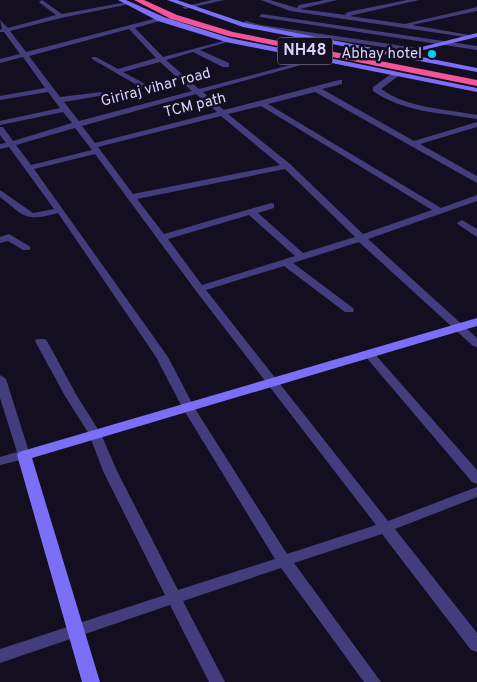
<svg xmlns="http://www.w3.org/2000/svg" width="477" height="682" viewBox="0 0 477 682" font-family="Overpass,sans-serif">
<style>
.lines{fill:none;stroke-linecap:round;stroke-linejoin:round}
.street{fill:#433d7d;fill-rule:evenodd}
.secondary{fill:#7a6ff6;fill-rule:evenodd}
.highway{fill:#f45598;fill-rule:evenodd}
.poi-dot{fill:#0fc9ec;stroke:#130f21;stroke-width:2}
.labels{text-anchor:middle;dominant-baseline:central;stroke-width:5;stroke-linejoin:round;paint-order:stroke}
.far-poi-label{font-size:15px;fill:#d9d2fc;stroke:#130f21;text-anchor:end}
.far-street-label{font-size:15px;fill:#d9d2fc;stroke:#130f21}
.shield{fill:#130f21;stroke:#9e98ba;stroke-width:1}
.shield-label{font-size:16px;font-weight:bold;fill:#d9d2fc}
</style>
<rect width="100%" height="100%" fill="#130f21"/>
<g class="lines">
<path class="street" d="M42,0L62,14L127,2L130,4L61,18L10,31L26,52L161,17L163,18V20L135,28L163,57L231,39V41L200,50L229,63V67H223L193,52L166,60L199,89L320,57L323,59L203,92L224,110L339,80H342V84L322,89L414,141L477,122V127L420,144L477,176V183L315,92L268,104L441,208L477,195V201L368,239L477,338V347L473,346L359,242L293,263L353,308L354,310L353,312H345L284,266L206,290L388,521L477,487V497L395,529L477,633V652L471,650L382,534L294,563L381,682H364L281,568L183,601L225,682H209L170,605L0,663V649L165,595L103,471L89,434L65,396L35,341L37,339H45L47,341L77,396L101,434L117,471L178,590L275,559L182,407L156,357L58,213C24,222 26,217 0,197V190L33,213L54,209L9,147L0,149V144L6,143L0,135V127H3L13,141L72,123L63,112L0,125V121L60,108L48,92L0,100V96L45,88L23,57L0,63V59L20,54L4,32H0V30L2,29L0,20L8,28L56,15L40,3L39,2ZM129,29L156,58L118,69L96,57H92V59L142,88L146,86L145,84L123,72L160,62L192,91L79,121L64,102L99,96H102V92L60,97L29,56ZM196,94L217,112L95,143L82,126ZM261,106L432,210L363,234L290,164L228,114ZM221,116L280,165L133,194L98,147ZM75,128L92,150L31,165L16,145ZM95,154L196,291L376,525L287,554L194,407L168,357L34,169ZM285,169L355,237L303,253L258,213L274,208V204L271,203L164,234L137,199ZM249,215L295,256L202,285L168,239Z
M212,0H224L185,9L182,7Z
M261,0H270L297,8L299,5L325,0H337L300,9L346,15L345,14L348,12L407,0H419L349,16L405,24L477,7V11L412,25L475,36L472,38L290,11Z
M262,14L477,46V50L260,17L259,16Z
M246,21L261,25L417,48L420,50L417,52L261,29L244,24L243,23Z
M394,72L401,74L381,89C407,108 446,109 477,115V119C443,113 402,112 373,91V87Z
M462,220L477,229V237L459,225L457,223Z
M9,234L29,246L31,248L29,250H23L8,241L0,243V237Z
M369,351L373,352L477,470V484L472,482L365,356L363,354L365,352Z
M0,375L6,379L30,455L29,458L0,465V457L17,452L0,398Z"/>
<path class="secondary" d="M118,0H126L164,17L230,38L477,88V92L226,42L158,21Z
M167,0H177L245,23L398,53L477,33V37L407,54L477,68V72L243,27Z
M477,318V326L32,458L100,682H82L17,455L19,452Z"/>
<path class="highway" d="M134,0H144L177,15L233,32L477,80V86L228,36L171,19Z"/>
</g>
<circle class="poi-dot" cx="432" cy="54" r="5"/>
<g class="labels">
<g class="far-poi-label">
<text x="422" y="54">Abhay hotel</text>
</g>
<g class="far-street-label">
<text transform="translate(156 88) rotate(-15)">Giriraj vihar road</text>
<text transform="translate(195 106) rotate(-14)">TCM path</text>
</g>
<rect class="shield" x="277.5" y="37.5" width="55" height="27" rx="4"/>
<g class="shield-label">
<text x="305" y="51">NH48</text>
</g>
</g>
</svg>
